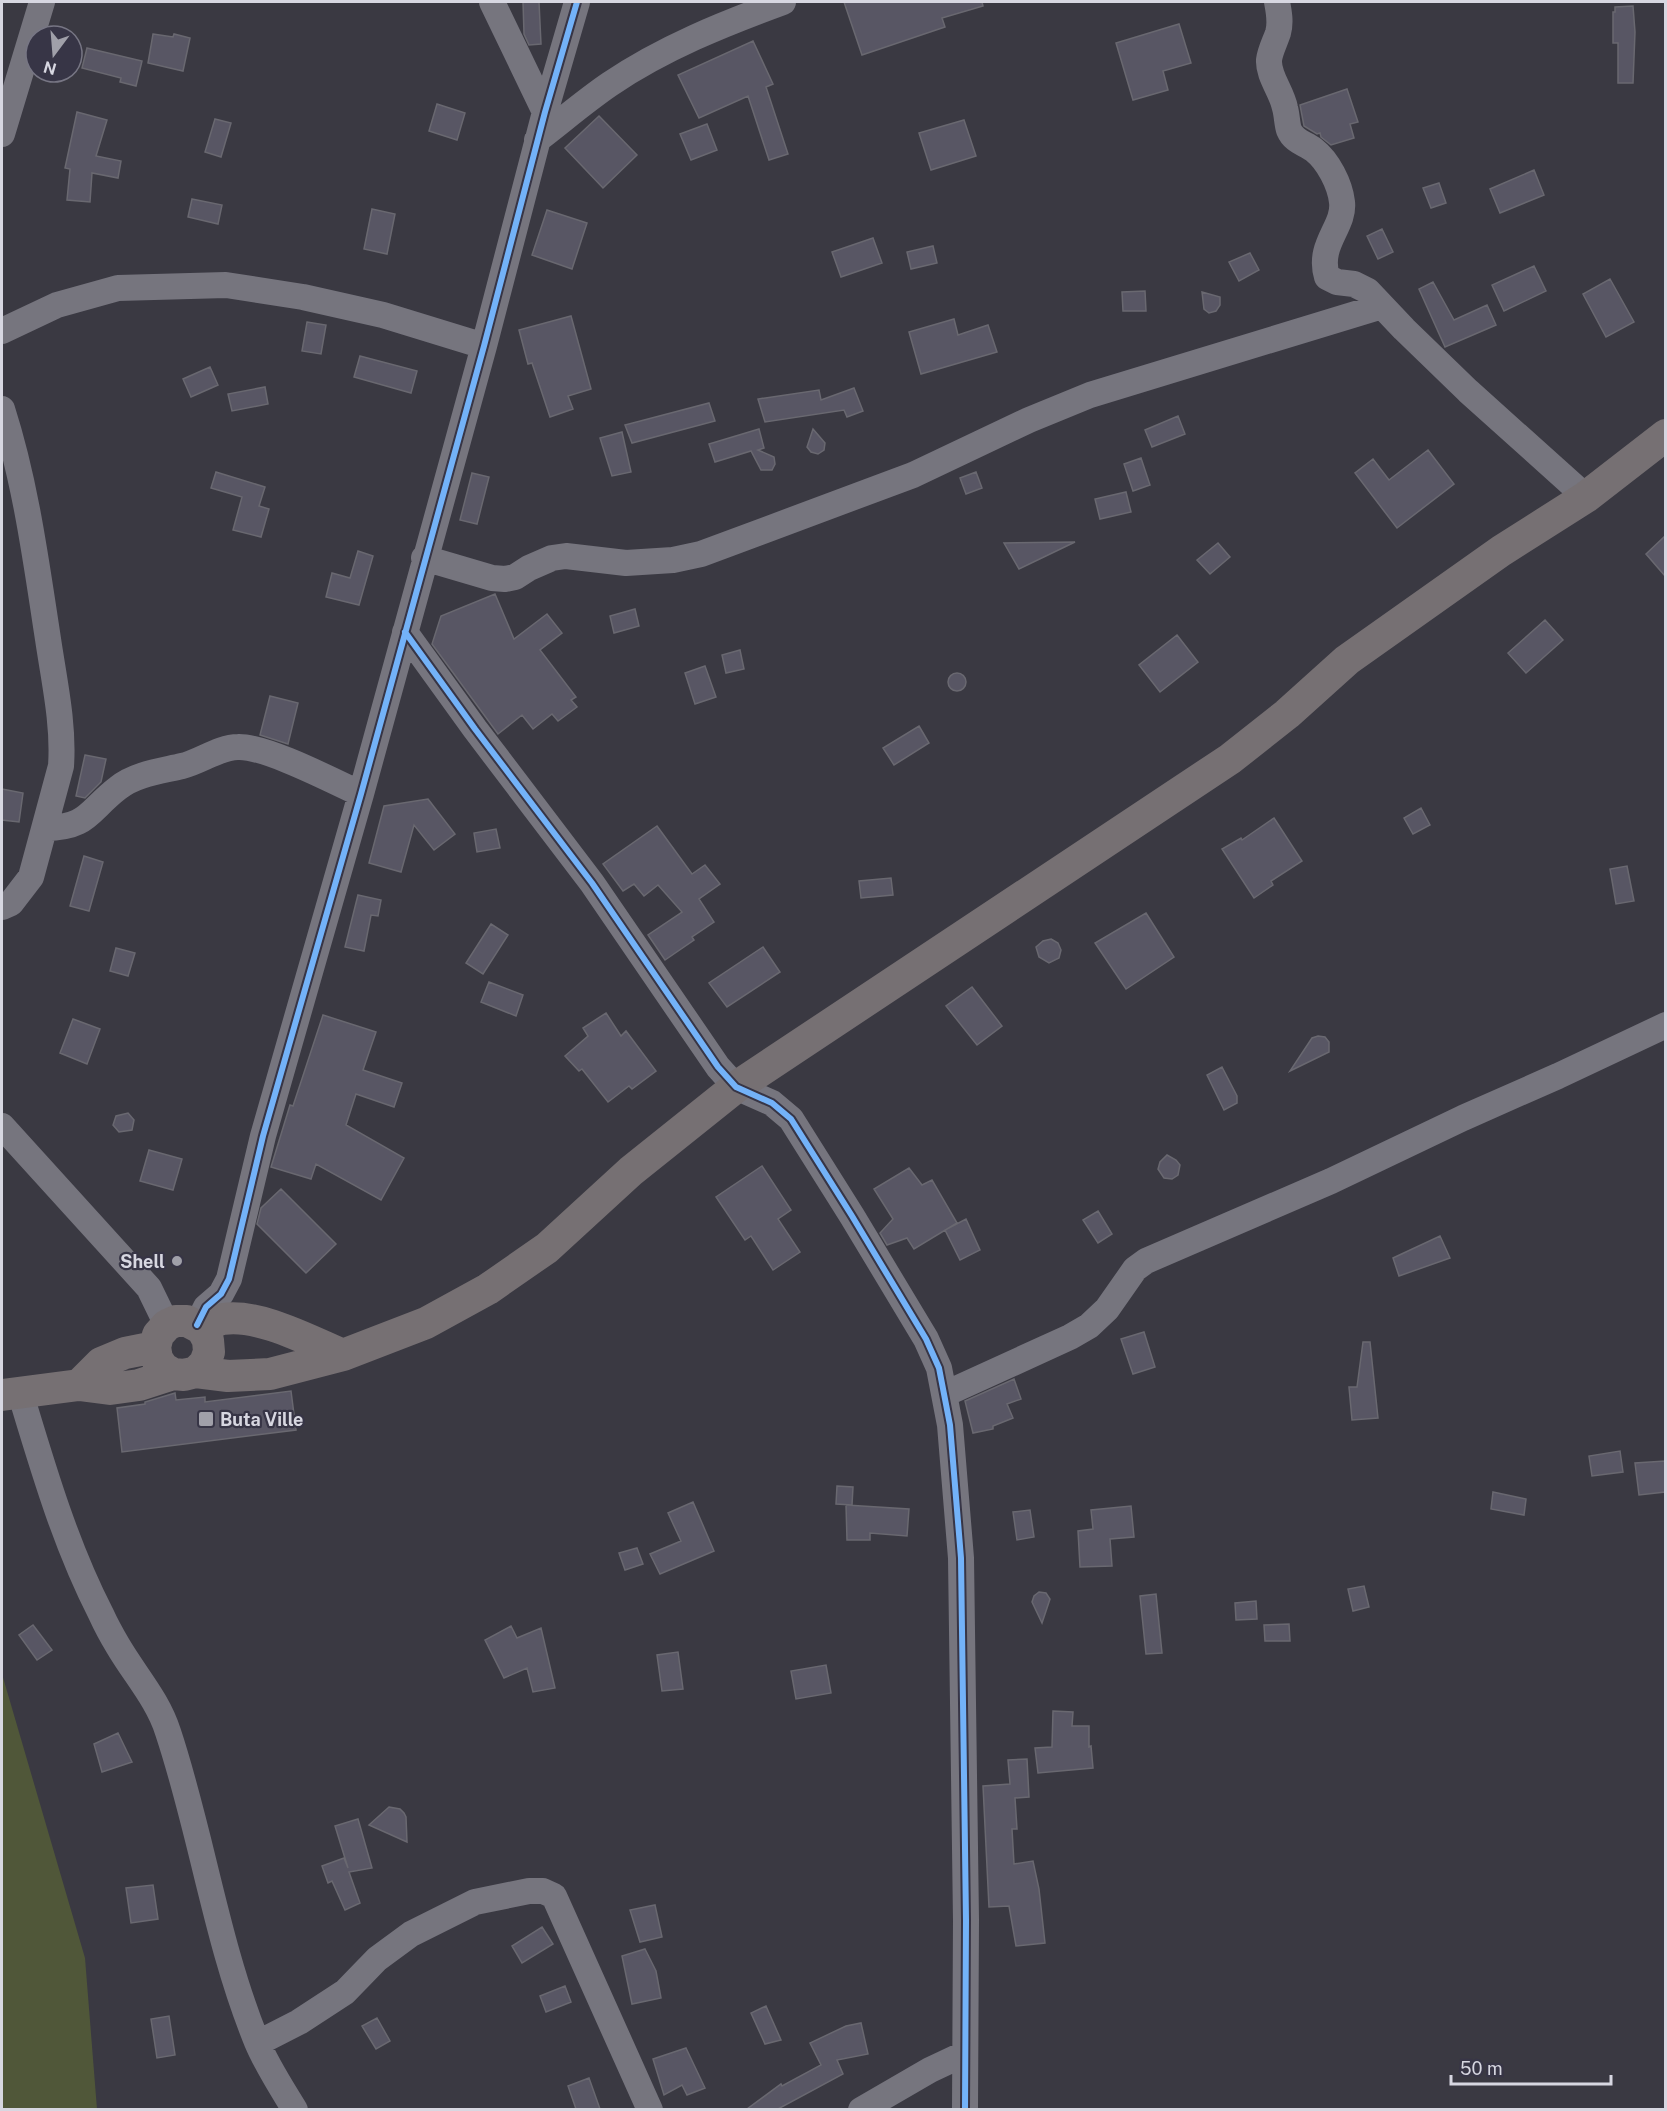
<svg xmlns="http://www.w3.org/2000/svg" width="1667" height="2111" viewBox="0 0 1667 2111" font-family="'Public Sans',sans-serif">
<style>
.green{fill:#505739}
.building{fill:#585664;stroke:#696870;stroke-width:1.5}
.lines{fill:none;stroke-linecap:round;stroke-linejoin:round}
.minor{stroke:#76757e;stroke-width:26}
.major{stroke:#767073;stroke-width:32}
.cycleway-casing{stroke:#373546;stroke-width:10}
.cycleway{stroke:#73b2f8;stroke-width:6}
.poi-dot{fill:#a0a0a9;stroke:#373546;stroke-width:2}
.labels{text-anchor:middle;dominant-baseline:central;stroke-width:4.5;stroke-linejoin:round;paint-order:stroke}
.poi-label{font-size:18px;font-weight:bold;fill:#d7d7e1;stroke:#373546;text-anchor:end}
</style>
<rect width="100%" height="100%" fill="#3a3942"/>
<path class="green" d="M2,1674L85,1958L97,2109H2Z"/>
<path class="building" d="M523,2H539L541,44L529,45L524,34Z
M844,2H982L983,6L942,18L945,27L862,55Z
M1633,6L1635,32L1633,83H1618V43H1613V12H1615V7Z
M1179,24L1191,63L1163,71L1168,90L1133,100L1116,43Z
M153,34L173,37L174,34L190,38L183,71L148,63Z
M753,41L773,84L766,87L788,154L769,160L748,96L699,118L678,75Z
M87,48L142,61L136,86L120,82L121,78L82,68Z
M1347,89L1358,122L1350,124L1354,138L1331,145L1321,137L1320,133L1317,134L1304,126L1300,105Z
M437,104L465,113L457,140L429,131Z
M77,112L107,120L96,156L121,161L118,178L92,173L90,202L67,200L70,169L65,168Z
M599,116L637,155L603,188L565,148Z
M215,119L231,123L221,157L205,152Z
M964,120L976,156L931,170L919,133Z
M707,124L717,150L691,160L680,134Z
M1534,170L1544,195L1500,213L1490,189Z
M1439,183L1446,203L1431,208L1423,188Z
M192,199L222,205L218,224L188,217Z
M372,209L395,214L387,254L364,249Z
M547,210L587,223L572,269L532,255Z
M1382,229L1393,252L1378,259L1367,236Z
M873,238L882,263L841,277L832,252Z
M933,246L937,263L911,269L907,252Z
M1250,253L1259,270L1239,281L1229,262Z
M1534,266L1546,291L1504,311L1492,285Z
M1610,279L1634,322L1606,337L1583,294Z
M1433,282L1454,320L1487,305L1496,325L1445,347L1419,289Z
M1145,291L1146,311H1123L1122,292Z
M1202,292L1220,297V305L1216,311L1209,313L1204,309Z
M571,316L591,389L568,396L573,409L550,417L532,363L528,364L519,330Z
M954,319L958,335L988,325L997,352L921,374L909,332Z
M307,322L326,325L321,354L302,351Z
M360,356L417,371L411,393L354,377Z
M210,367L218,385L191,397L183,379Z
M265,387L268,404L232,411L228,394Z
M854,388L863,411L847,417L844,410L765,422L758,399L819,390L821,400Z
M709,403L715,421L632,443L625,425Z
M1178,416L1185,434L1152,447L1145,430Z
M759,429L764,448L758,450L774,457L775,464L772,470H761L751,451L715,462L709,444Z
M813,429L825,443L824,450L818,454L811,452L807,447Z
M622,432L631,472L612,476L600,438Z
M1428,450L1454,484L1397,528L1355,473L1373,459L1389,480Z
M1141,458L1150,485L1133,491L1124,464Z
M216,472L265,487L259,506L269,509L261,537L233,530L242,497L211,488Z
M976,472L982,488L966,494L960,478Z
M472,473L489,477L477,524L460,520Z
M1126,492L1131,512L1100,519L1095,499Z
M1665,536V576L1646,554Z
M1075,542L1019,569L1004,543Z
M1218,543L1230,557L1210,574L1197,560Z
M358,551L373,556L359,605L326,597L332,573L350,578Z
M495,594L514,639L547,614L562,633L540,650L576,697L571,700L577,707L558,721L552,714L533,729L522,715L498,734L432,644L441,616Z
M635,609L639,626L614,633L610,616Z
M1545,620L1563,640L1526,673L1508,653Z
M1177,635L1198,662L1160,692L1139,665Z
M740,650L744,669L726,673L722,655Z
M705,666L716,697L695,704L685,673Z
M948 682a9 9 0 1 1 18 0a9 9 0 1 1-18 0Z
M270,696L298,703L288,744L260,735Z
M919,726L929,743L894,765L883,748Z
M85,755L106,759L101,782L85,798L76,796Z
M2,789L23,793L19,822L2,820Z
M428,799L455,834L434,850L414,825L401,872L369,863L384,806Z
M1421,808L1430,825L1413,834L1404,818Z
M1274,818L1302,861L1271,881L1273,885L1254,898L1222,849L1241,838L1242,840Z
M657,826L692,874L705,865L720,884L699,899L714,922L692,937L694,940L665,960L648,935L682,912L658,885L644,896L634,884L623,891L603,864Z
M496,829L500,848L477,852L474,833Z
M84,856L103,862L89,911L70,906Z
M1627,866L1634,901L1616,904L1610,869Z
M891,878L893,895L861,898L859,881Z
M358,895L381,900L378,916L371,915L364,951L345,947Z
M1146,913L1174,957L1126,989L1095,943Z
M491,924L508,935L483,974L466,963Z
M1051,939L1058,943L1061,950L1059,958L1049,963L1039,957L1036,947L1043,941Z
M763,947L780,972L727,1007L709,983Z
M116,948L135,953L128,976L110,971Z
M489,982L523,995L516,1016L481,1002Z
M972,987L1002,1026L977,1045L946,1006Z
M606,1013L621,1036L626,1031L656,1071L632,1089L629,1086L608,1102L582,1069L579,1071L565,1056L588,1036L583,1028Z
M323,1015L376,1032L363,1070L402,1083L394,1107L356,1094L346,1125L404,1158L381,1200L316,1164L311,1179L271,1167L290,1105L293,1106Z
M73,1019L100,1029L87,1064L60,1053Z
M1318,1036L1325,1037L1329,1042V1052L1290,1071L1312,1038Z
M1222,1067L1237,1096V1103L1224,1110L1207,1075Z
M128,1113L134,1120L132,1130L119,1132L113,1125L116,1116Z
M149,1150L182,1159L173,1190L140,1181Z
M1167,1155L1176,1160L1180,1165L1178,1175L1172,1179L1164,1178L1158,1169L1160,1162Z
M762,1166L791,1210L778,1219L800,1252L773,1270L751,1236L745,1240L716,1197Z
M909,1168L922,1185L932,1180L957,1223L914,1249L907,1238L887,1245L880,1233L893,1219L874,1189Z
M281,1189L336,1244L306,1273L257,1224L261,1208Z
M1098,1211L1112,1234L1098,1243L1083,1220Z
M966,1219L980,1250L960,1260L945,1230Z
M1440,1236L1450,1258L1399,1276L1393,1258Z
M1144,1332L1155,1367L1133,1374L1121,1339Z
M1363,1342H1370L1378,1418L1352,1420L1349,1387H1357Z
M1014,1379L1021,1399L1007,1404L1013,1418L993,1426V1429L973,1433L965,1401Z
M291,1391L296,1430L122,1452L117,1408L145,1404V1402L175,1393L176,1400L205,1397V1402Z
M1620,1451L1623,1472L1592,1476L1589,1456Z
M1665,1461V1492L1639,1495L1635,1463Z
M837,1486L853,1487L852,1505L836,1504Z
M1493,1492L1526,1499L1524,1515L1491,1509Z
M693,1502L714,1551L660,1574L650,1554L681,1541L668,1513Z
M846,1505L909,1509L907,1536L870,1533V1540H847Z
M1131,1506L1134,1537L1110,1539L1112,1566L1080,1567L1078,1531L1093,1529L1091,1510Z
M1030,1510L1034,1537L1017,1540L1013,1512Z
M637,1548L643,1564L625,1570L619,1553Z
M1364,1586L1369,1607L1353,1611L1348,1589Z
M1039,1592L1046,1593L1050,1599L1042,1623L1032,1602L1034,1596Z
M1156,1594L1162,1653L1146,1654L1140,1596Z
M1256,1601L1257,1619L1236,1620L1235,1603Z
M1289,1624L1290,1641H1265L1264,1625Z
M33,1625L52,1650L37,1660L19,1635Z
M511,1626L517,1638L541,1628L555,1688L533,1692L527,1668L504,1678L485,1640Z
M678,1652L683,1689L662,1691L657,1655Z
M826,1665L831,1693L796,1699L791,1671Z
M1053,1711L1073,1712L1072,1726H1089V1747L1091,1746L1093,1768L1038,1773L1035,1748L1052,1747Z
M118,1733L132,1762L102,1772L94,1744Z
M1027,1759L1029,1797L1015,1798L1017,1829H1012L1014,1864L1033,1861L1039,1889L1045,1943L1016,1946L1009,1906L989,1907L983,1786L1010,1784L1008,1760Z
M389,1807L400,1809L404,1813L406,1817L407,1842L369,1825Z
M358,1819L372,1868L349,1872L360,1903L345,1910L332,1881L328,1883L322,1866L344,1858L348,1868L335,1826Z
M153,1885L158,1919L131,1923L126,1888Z
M655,1905L662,1937L640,1942L630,1910Z
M542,1927L553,1944L522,1963L512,1946Z
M645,1949L656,1971L661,1998L632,2004L622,1956Z
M565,1986L571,2002L546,2012L540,1996Z
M766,2006L781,2040L765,2044L751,2013Z
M169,2016L175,2055L157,2058L151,2019Z
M377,2018L390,2041L376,2049L362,2026Z
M861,2023L868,2054L837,2060L843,2074L778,2109H747L781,2084L782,2086L821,2065L810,2043L846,2026Z
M686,2048L705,2088L687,2095L682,2085L664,2095L653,2059Z
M589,2078L600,2109H576L568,2086Z"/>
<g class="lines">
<path class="minor" d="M492,2L545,112
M1277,2C1279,12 1281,23 1278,33C1275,42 1270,51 1269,60C1268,76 1282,92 1285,108C1287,115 1287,124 1289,130C1294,142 1305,143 1314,150C1328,161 1340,184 1342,202C1345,227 1317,244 1327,277L1337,282L1354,284L1368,291L1404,329L1468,391L1586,497
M2,134L42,2
M537,140C562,121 585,101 610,84C663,48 723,24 783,2
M2,331L57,305L118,288L226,285L303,297L383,315L484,346
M2,409C26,484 36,561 48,639C54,680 64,724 61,766L31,877L11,903L2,907
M424,558L492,578L505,579L515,577L529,568L552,558L566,556L626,563L673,560L701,554L913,475L1029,420L1090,395L1382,306
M405,632L475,729L592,883L718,1067L736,1087L772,1103L791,1119L852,1216L926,1339L939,1368L950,1425L961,1558L966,1920L965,2110
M45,828C88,828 88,811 118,788C135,774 161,771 182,766C200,762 219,747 238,747C266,746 333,781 361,794
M2,1126L149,1288L167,1325
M197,1325L206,1307L221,1294L229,1279L263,1136L361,794L484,346L545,112L577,2
M20,1392C43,1468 65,1544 101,1614C106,1625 112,1636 118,1646C135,1675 158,1700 168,1732C202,1834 216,1942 257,2042C267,2066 281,2087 295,2110
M945,1394L1070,1337L1089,1326L1107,1309L1135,1269L1146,1261L1331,1181L1463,1118L1558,1076L1666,1025
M258,2043L299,2022L345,1992L377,1959L411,1934L475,1902L529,1891H543L554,1896L650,2110
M861,2110L930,2070L964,2054"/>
<path class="major" d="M202,1329C208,1326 216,1320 223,1319C258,1313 310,1341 343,1355
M196,1372L205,1363L209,1352L208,1340L202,1329L187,1321H176L167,1325L158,1335L155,1347L157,1359L163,1368L173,1374L184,1375L196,1372L228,1376L270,1374L343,1355L426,1323L488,1289L547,1248L631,1171L736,1087L1230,759L1287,714L1347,660L1501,551L1586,497L1666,435
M79,1385L101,1363L125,1353L155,1347
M2,1395L79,1385L110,1389L139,1385L173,1374"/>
<g class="cycleway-casing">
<path id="cycleway" d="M405,632L475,729L592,883L718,1067L736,1087L772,1103L791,1119L852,1216L926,1339L939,1368L950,1425L961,1558L966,1920L965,2110
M197,1325L206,1307L221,1294L229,1279L263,1136L361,794L484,346L545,112L577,2"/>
</g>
<use href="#cycleway" class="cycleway"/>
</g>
<g class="poi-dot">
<circle cx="177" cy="1261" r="6"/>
<rect x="198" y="1411" width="16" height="16" rx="3"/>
</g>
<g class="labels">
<g class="poi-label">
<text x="165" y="1261">Shell</text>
<text x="220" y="1419" text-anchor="start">Buta Ville</text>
</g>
</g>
<rect width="1667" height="2111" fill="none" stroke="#d7d7e1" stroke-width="6"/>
<g transform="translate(54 54) rotate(196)"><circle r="28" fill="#373546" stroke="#777684" stroke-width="1.5"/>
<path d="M0-4.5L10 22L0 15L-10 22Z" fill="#a0a0a9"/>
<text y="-9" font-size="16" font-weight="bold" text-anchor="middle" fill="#d7d7e1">N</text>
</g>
<path d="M1451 2075v9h160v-9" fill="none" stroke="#d7d7e1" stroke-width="3"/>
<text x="1460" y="2075" font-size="18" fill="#d7d7e1" stroke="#373546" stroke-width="4.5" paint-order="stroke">50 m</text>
</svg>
